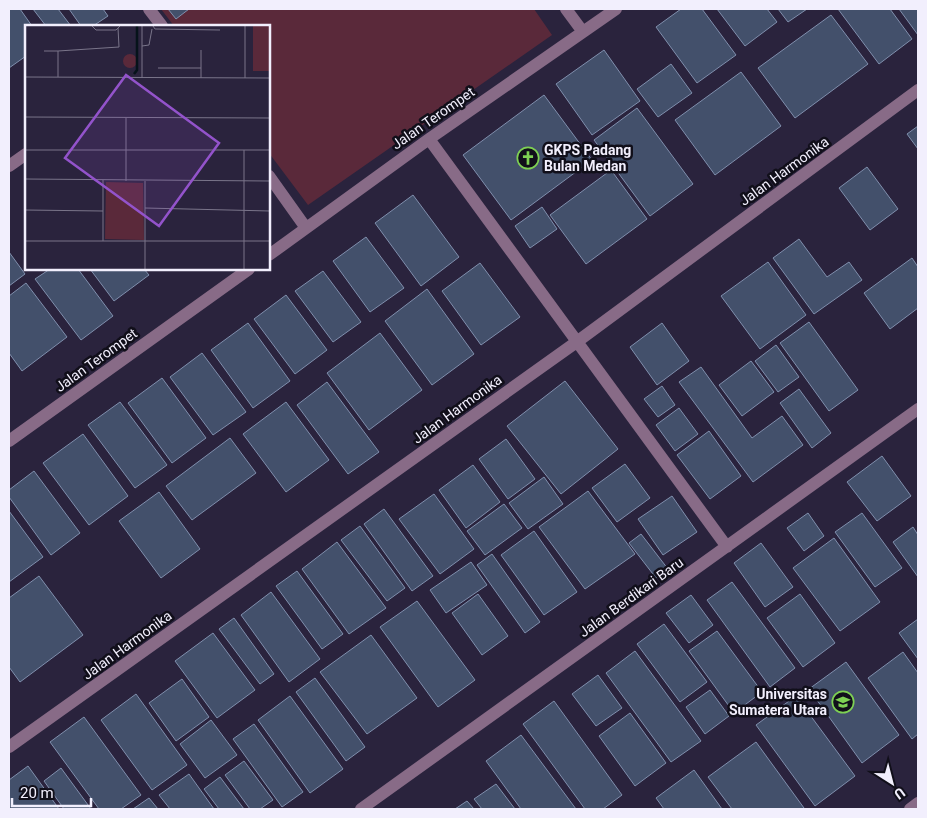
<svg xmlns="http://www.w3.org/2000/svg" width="927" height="818" viewBox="0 0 927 818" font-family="Roboto,sans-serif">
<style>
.green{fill:#5a293a}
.building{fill:#43506b;stroke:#808fad}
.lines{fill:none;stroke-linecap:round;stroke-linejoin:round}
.minor{stroke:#886b87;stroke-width:12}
.labels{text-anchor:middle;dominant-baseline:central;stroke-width:5;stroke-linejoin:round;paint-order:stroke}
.street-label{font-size:14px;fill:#f2effd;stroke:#110f1a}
.poi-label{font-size:14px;font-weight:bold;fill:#f2effd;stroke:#110f1a;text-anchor:start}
.inset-river{fill:none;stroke:#06131a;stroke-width:2.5}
.inset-road{fill:none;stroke:#7a758a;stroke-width:1}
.view{fill:#9353cb;fill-opacity:0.15;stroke:#9353cb;stroke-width:2.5}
.inset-edge{fill:none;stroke:#f2effd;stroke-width:2.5}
</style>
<rect width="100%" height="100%" fill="#2a233d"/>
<path class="green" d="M161,9H534L552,35L308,205L269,153V26H174Z"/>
<path class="building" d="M9,9H20L32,26H26V56L9,68Z
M33,9H58L71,26H46Z
M69,9H103L108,16L93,26H81Z
M168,9H189L176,19Z
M681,9H702L736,55L697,83L656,27Z
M717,9H767L777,22L745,46Z
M778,9H807L788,22Z
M838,9H890L912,39L879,64Z
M899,9H918V35Z
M831,15L868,64L795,118L758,68Z
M604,50L640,101L592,135L556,84Z
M671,64L692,93L658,117L637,89Z
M741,72L781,126L715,175L675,120Z
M544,95L592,160L511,220L463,155Z
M637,108L693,184L650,216L594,140Z
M918,126V149L907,134Z
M867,167L898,209L870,230L839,188Z
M611,170L647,219L586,264L550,215Z
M413,195L459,257L421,286L375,223Z
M542,207L557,229L530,248L515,226Z
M366,237L404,288L370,312L333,261Z
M799,239L827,277L849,262L862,280L814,314L773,258Z
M9,252L25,274L9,286Z
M912,258L918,267V308L890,329L864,293Z
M768,262L806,315L760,349L721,296Z
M480,263L520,317L481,345L442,291Z
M50,269H78L113,316L81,340L35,279Z
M90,269H144L149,275L114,301Z
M323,271L361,322L333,342L295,291Z
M26,283L67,337L22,371L9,353V296Z
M427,289L474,354L432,385L385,321Z
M286,295L327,350L295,374L254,319Z
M809,322L858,390L829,411L780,343Z
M248,323L290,381L253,408L211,350Z
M662,323L689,361L657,385L630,347Z
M380,333L422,390L369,430L327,373Z
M776,345L799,377L778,392L755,361Z
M202,353L246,412L213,435L170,377Z
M751,361L774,392L742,416L719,385Z
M701,367L752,438L782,416L803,445L753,482L679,382Z
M162,378L206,438L172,463L128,403Z
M565,381L618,449L561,494L507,426Z
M327,382L379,452L348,474L297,405Z
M662,386L675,405L658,417L644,399Z
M799,389L831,433L812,448L780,403Z
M120,402L167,465L135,488L88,425Z
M286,402L329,460L286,492L243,434Z
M679,408L698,434L675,451L656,425Z
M709,431L741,476L710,499L677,455Z
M83,434L128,496L89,525L43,463Z
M230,438L256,473L192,520L166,486Z
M506,439L535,479L508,499L479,459Z
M882,456L911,496L877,521L847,482Z
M625,464L650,498L617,522L592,488Z
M473,465L500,502L466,528L439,490Z
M34,471L80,533L51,555L9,497V490Z
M544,477L563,504L528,529L509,503Z
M588,491L635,554L585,589L539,527Z
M159,492L200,549L161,578L119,521Z
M434,494L474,549L440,574L399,519Z
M672,496L697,532L663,555L638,519Z
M504,504L522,528L485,555L467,531Z
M384,509L433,576L412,591L364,524Z
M9,511L43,557L9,582Z
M808,513L824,536L804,551L787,528Z
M862,513L902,568L875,587L835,532Z
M360,526L405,588L387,601L341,540Z
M913,527L918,535V577L893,542Z
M534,531L577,592L544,615L501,555Z
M641,534L668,569L656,578L629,543Z
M834,538L880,602L840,631L793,568Z
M337,542L386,608L349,634L302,569Z
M761,543L793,587L765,607L734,563Z
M492,554L540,622L525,633L477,565Z
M471,562L487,585L446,613L430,590Z
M297,571L343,634L322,649L276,586Z
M39,576L83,635L20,682L9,667V598Z
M732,582L795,668L770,687L707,600Z
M271,592L320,659L289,682L241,615Z
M478,594L508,636L482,655L452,613Z
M800,594L835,643L803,667L767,618Z
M691,595L713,625L689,643L666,613Z
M417,601L475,680L438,707L380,627Z
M234,618L274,674L260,684L219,629Z
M918,619V659L899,633Z
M664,624L707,682L680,702L637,644Z
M717,631L762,692L734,713L689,651Z
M213,633L255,690L217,718L175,661Z
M371,635L417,698L367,734L320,672Z
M635,651L701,741L671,762L606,673Z
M903,652L918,673V734L912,739L868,678Z
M846,662L899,735L862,763L809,689Z
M598,675L622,708L596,726L572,694Z
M315,678L365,747L346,761L296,692Z
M182,679L209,717L176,741L149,703Z
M710,690L729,716L705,734L686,707Z
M136,694L187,765L152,790L101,720Z
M290,696L343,769L310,793L258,720Z
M796,696L855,776L815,806L756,725Z
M554,701L622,795L603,809H585L523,724Z
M630,713L666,763L635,786L599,736Z
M84,717L141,795L121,809H99L50,742Z
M211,720L237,755L205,778L180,744Z
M254,724L303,792L282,807L233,739Z
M521,735L576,809H521L486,761Z
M756,742L804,808L802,809H732L708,777Z
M244,761L273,800L260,809H250L225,775Z
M28,766L59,809H9V780Z
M61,768L91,809H64L44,781Z
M694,770L722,809H664L656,798Z
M189,774L214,809H170L159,795Z
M220,777L244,809H219L204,789Z
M496,784L515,809H482L474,799Z
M149,798L158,809H133Z
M467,801L474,809H455Z"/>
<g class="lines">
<path class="minor" d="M149,9L162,26
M566,9L583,32
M429,139L727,547
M9,166L26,154
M269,176L306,228
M269,255L429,139L616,9
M9,441L249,269
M9,747L578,341L918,90
M361,809L918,409
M910,809L918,803"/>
</g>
<defs>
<g id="church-ring" transform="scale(1.125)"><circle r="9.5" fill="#110f1a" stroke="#7ed153" stroke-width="1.5"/><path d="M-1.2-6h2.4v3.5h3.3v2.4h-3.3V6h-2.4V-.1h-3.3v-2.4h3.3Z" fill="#7ed153"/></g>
<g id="university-ring" transform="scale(1.125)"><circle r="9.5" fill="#110f1a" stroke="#7ed153" stroke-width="1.5"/><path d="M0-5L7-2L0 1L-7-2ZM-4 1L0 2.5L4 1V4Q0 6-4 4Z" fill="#7ed153"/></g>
</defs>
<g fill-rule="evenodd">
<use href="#church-ring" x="528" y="158"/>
<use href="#university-ring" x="843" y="702"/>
</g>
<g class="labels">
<g class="street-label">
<text transform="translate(433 118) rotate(-35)">Jalan Terompet</text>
<text transform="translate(784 171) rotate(-36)">Jalan Harmonika</text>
<text transform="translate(96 360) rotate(-36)">Jalan Terompet</text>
<text transform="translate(457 409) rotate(-36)">Jalan Harmonika</text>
<text transform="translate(631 597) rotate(-36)">Jalan Berdikari Baru</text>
<text transform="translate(127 645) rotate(-36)">Jalan Harmonika</text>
</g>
<g class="poi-label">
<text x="544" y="150">GKPS Padang<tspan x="544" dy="16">Bulan Medan</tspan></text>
<text x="827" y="694" text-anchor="end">Universitas<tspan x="827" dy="16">Sumatera Utara</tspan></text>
</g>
</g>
<g transform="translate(25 25)">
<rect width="245" height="245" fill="#2a233d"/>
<path d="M228,1H245V46H228ZM98 36a7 7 0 1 1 14 0a7 7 0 1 1-14 0ZM81,157L118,158L119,215L80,214Z" fill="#5a293a"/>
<path class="inset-river" d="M109,49L112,45V1"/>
<path class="inset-road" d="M67,1L71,5H91L95,1M128,1L130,4L195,5M117,21L124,20L127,4M19,26H33V52M33,26L94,22L93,3M133,43H176M0,52L245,53M117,53V1M176,53V25M220,53V1M0,92L245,93M101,93V156M0,125H245M0,154L245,156M78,155V216M120,156V244M120,183L245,186M0,185L78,186M0,216H245M219,244V125"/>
<path class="view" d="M101,50L194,118L134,201L40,133Z"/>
<rect width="245" height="245" class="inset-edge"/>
</g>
<rect width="927" height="818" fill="none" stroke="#f2effd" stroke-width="20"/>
<g transform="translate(892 783) rotate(144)" stroke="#110f1a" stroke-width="4" paint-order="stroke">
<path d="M0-4L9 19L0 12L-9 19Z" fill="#f2effd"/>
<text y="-8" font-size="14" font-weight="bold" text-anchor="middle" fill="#f2effd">U</text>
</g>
<path d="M12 798v8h79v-8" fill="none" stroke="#f2effd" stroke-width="2.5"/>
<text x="20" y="798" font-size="15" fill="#f2effd" stroke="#110f1a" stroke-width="4" paint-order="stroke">20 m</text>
</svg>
